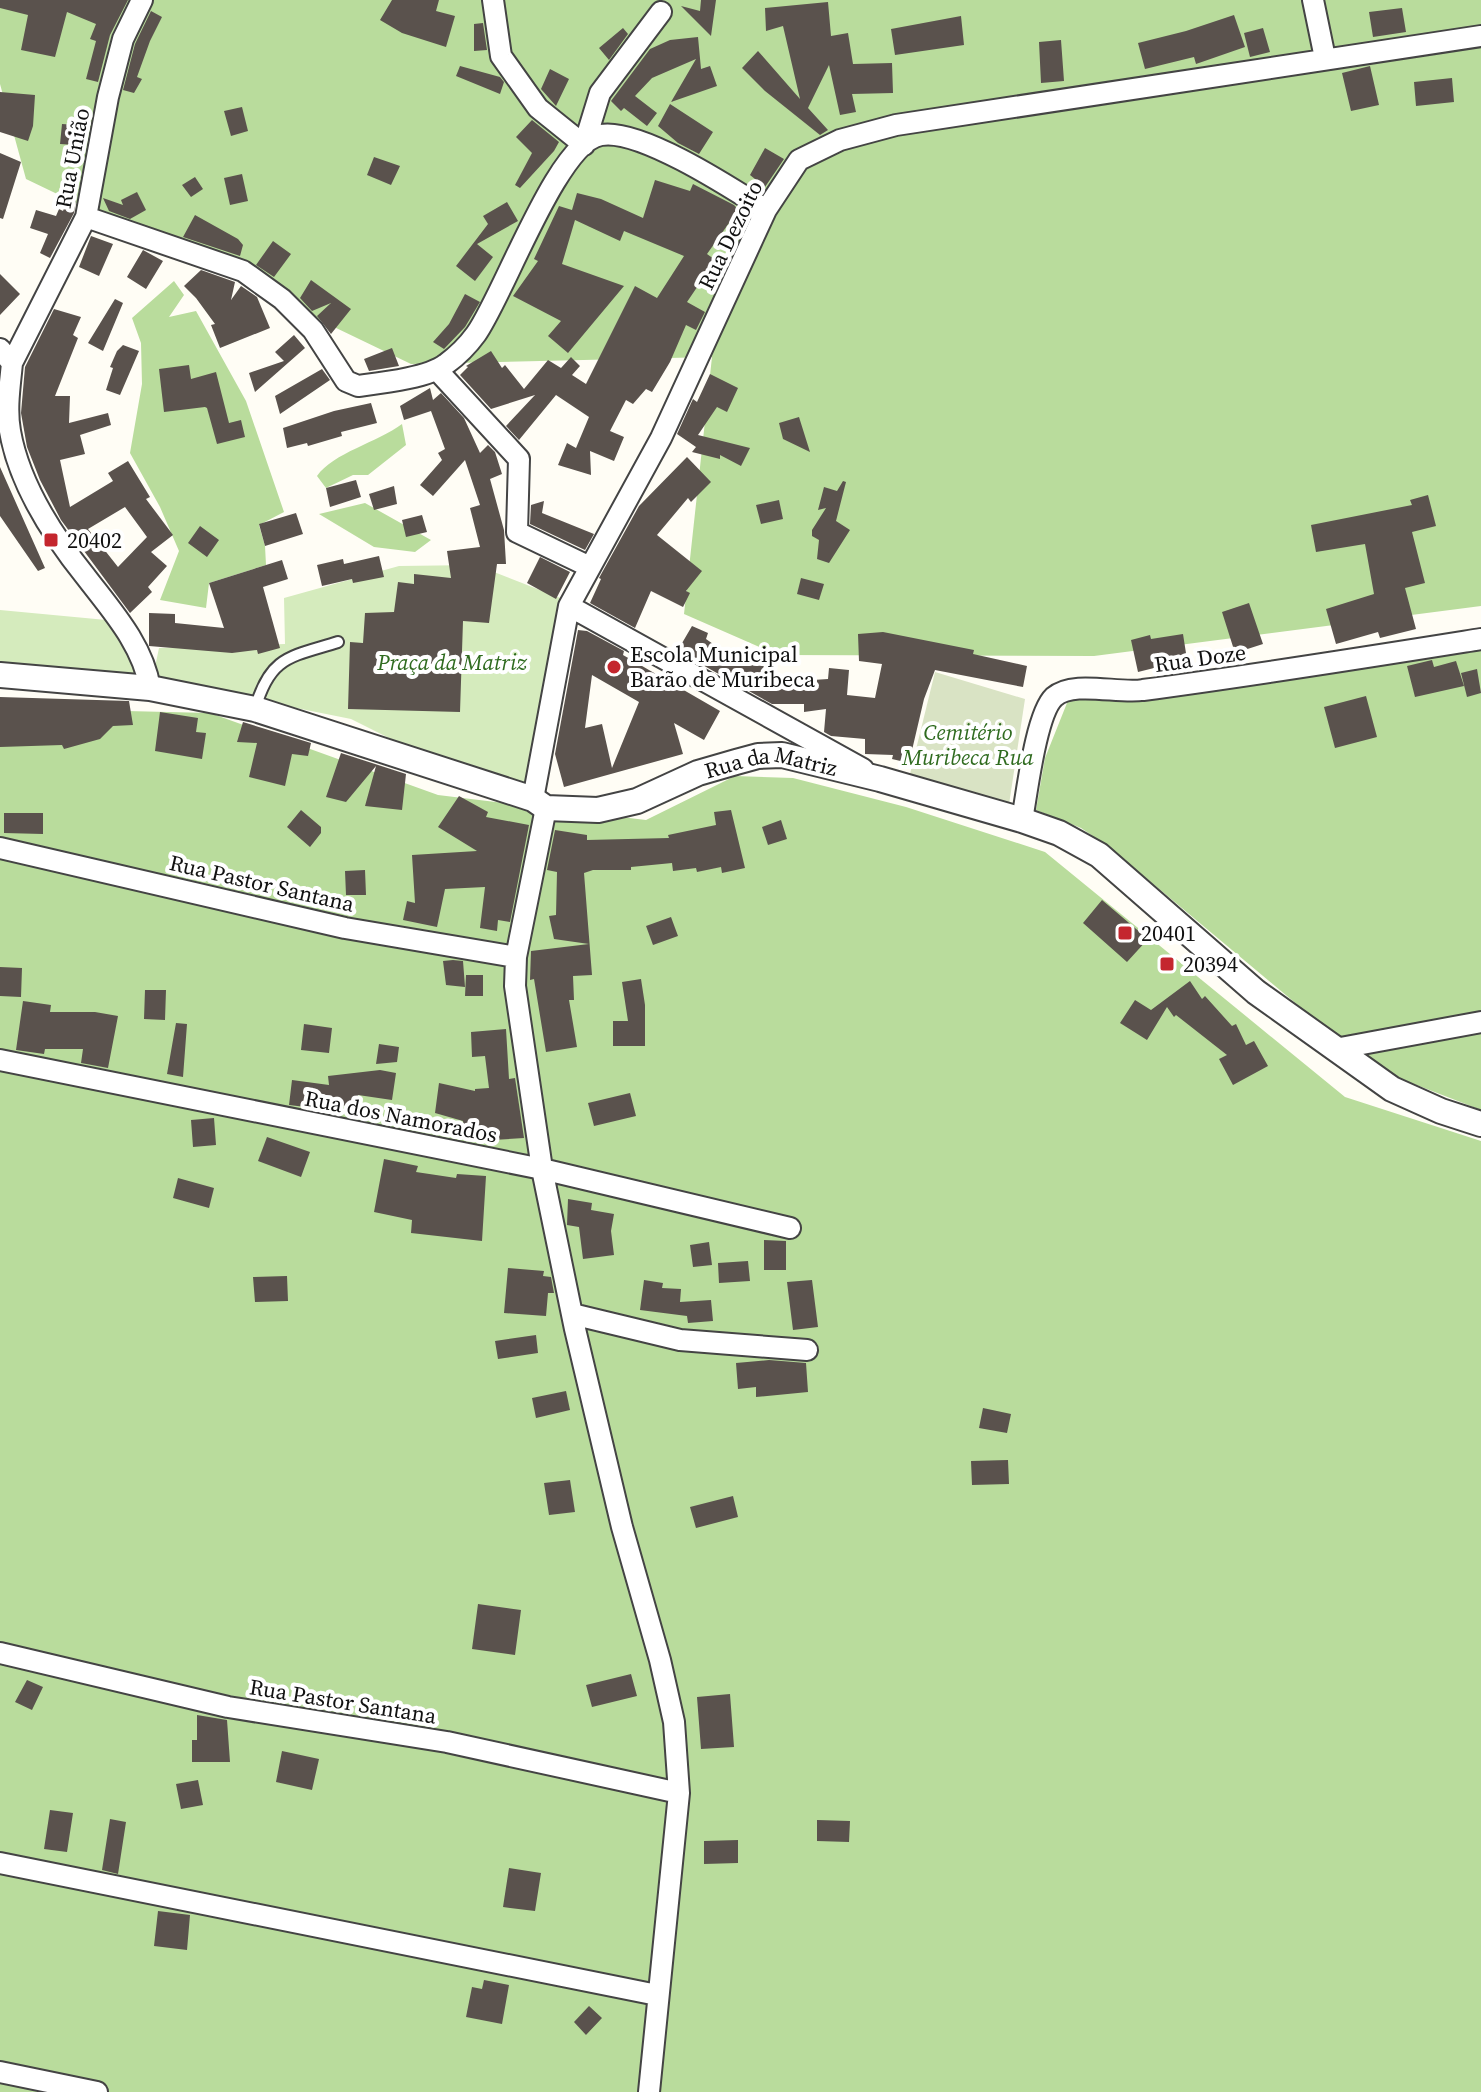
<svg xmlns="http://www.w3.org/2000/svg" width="1481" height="2092" viewBox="0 0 1481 2092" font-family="'Source Serif 4',serif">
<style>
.green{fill:#d5ebbd}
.forest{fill:#b9dc9c}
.cemetery{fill:#d9e3c4}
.building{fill:#5a524d;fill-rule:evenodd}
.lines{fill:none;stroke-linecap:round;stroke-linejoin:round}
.service-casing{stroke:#444;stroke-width:14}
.minor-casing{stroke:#444;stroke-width:24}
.tertiary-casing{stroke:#444;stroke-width:28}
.service{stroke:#fff;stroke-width:10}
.minor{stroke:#fff;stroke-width:20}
.tertiary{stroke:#fff;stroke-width:24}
.poi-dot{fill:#c4262e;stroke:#fff;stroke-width:3}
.labels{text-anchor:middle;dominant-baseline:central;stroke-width:8;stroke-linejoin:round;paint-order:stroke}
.street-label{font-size:22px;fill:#111;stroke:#fff}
.poi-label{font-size:22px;fill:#111;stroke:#fff;text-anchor:start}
.park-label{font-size:22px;font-style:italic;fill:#2f6b1f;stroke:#fff}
</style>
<rect width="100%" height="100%" fill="#fffdf5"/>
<path class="green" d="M476,565L568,601L527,785L409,748L351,719L162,681L155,667L159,648L285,644L284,598L399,566Z
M0,610L117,621L146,681L0,668Z"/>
<path class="forest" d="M0,0H1481V606L1094,656L778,655L684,614L712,357L411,364L26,179L0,84Z
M174,281L184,295L169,317L196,311L246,401L284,512L259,525L265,546L266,565L209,583L206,608L160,600L179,551L160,507L130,453L142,384L141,343L132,318Z
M402,424L406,445L368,475H353L326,488L317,476C333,453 378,442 402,424Z
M365,503L431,540L415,552L374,547L319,514Z
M1481,648V1110L1383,1072L1336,1037L1109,847L1081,828L1036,810L1045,758L1073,688L1134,702Z
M0,708L210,713L438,795L646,820L735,776L793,778L906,807L1045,852L1345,1097L1481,1141V2092H0Z"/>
<path class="cemetery" d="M935,672L1025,699L1008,811L909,778Z"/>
<path class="building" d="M0,0H128L110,35L98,82L86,79L96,41L90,39L96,24L67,12L55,57L21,50L28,15L0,8Z
M392,0H439L436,11L455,16L446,47L402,33L380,20Z
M701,0H716L711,36L681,6L700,11Z
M828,2L831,36L848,33L853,64L892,63L893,93L852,94L856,112L840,115L829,65L808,108L828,130L820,135L765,91L742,68L758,51L800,99L783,26L766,31L765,8Z
M1402,8L1406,32L1373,37L1369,12Z
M151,11L162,17L150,41L137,77L142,79L134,93L123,90L135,44Z
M1234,15L1245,47L1196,64L1194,57L1145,69L1138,43L1186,31Z
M961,16L964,45L895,55L891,29Z
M483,23L487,50L474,51V24Z
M623,28L628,34L609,60L599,48Z
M1263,28L1270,52L1250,57L1244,33Z
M698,37L701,69L710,66L717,86L671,102L696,59L652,78L635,96L657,113L647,126L624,108L621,111L611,101L650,49L670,40Z
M1061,40L1064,81L1041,83L1039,42Z
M460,66L500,77L504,82L500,94L456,76Z
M1370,66L1379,105L1351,111L1342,73Z
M550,69L569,79L556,106L541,89Z
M1452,78L1454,102L1416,106L1414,82Z
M0,92L35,95L33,126L28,141L0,132Z
M670,104L713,132L699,154L678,143L658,126Z
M242,107L248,131L231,136L224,111Z
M532,120L559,142L554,151L520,188L515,185L532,153L516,137Z
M62,124L77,125L75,145L60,144Z
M765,148L784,159L765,187L750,175Z
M0,153L21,162L3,219L0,218Z
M374,157L400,166L391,185L367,175Z
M242,174L248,201L230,205L224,178Z
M195,177L203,189L191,197L182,185Z
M655,180L690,191L693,184L734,205L748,219L740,235L729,223L707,254L718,262L709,276L706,274L687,302L705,312L696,330L686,325L670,362L652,392L646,389L633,404L626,400L610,431L624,437L614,461L590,451L591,475L558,465L567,443L576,448L589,417L556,395L519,440L506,426L535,395L491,409L460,375L468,367L466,366L491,351L502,368L505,365L524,389L548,360L561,368L571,357L580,366L572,375L586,384L635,286L657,298L684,256L624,231L620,241L575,220L562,264L624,286L568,353L548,336L561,321L513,296L538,261L534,259L559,206L572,210L577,193L601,199L643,218Z
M73,184L78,186L74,213L50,258L40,253L48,234L30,228L36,210L56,216L59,209L63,211Z
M137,192L146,210L130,219L109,211L103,198L123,205L121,200Z
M507,202L518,221L477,244L493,257L475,281L456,266L488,224L483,216Z
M195,215L238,239L243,245L240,256L183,237Z
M91,236L113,244L99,276L79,267Z
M273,241L291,254L274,277L256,265Z
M143,250L163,261L146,289L127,277Z
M201,270L235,282L231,300L241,286L257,297L270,328L220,348L211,325L215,324L196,298L184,286Z
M0,274L20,294L0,315Z
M311,280L351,309L331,334L317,316L331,303L312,311L300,298Z
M465,294L480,302L465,327L444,349L433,342L449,324Z
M115,299L123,303L103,351L88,343Z
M54,309L81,317L73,335L78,338L55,396H70L69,423L108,413L111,425L80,435L85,454L60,460L70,507L113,481L108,473L128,461L150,497L146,499L173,535L151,552L167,566L148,587L152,592L130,613L61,520L40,480L27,447L21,413L25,367ZM125,507L147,537L118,567L88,529Z
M294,335L305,348L255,392L249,373L284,361L275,352Z
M123,345L139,351L120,395L106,390L113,368L110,367L117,351Z
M392,348L399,366L369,371L364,359Z
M189,365L191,379L216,372L229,423L241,420L245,437L217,444L207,408L205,407L164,412L159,369Z
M322,369L330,380L280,414L275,396Z
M710,374L738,388L727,412L717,407L698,435L750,448L741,466L720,455V459L692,452L696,447L677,434L693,399L697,402Z
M430,388L433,400L441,393L464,418L480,453L488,445L495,452L502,474L490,479L504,530L506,564H497L489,623L463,621L460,712L348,709L350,642L363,643L365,613L394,612L398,582L414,584V574L451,578L447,551L480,547L470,508L480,505L465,460L433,496L420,485L442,460L438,453L445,449L431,411L404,420L400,406Z
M371,403L377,423L341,432L342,436L308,446L307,443L287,448L283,428L334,411Z
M799,417L810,452L783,439L779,423Z
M687,457L711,482L691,502L688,498L657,535L702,571L686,591L690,593L683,607L651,591L635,628L590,603L601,579L599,578L639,506Z
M0,467L45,568L38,571L0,516Z
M356,480L361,497L330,507L326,488Z
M843,481L846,482L836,521L850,530L829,563L817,559L819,540L812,536V530L826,508L818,510L824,487L837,491Z
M394,486L397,504L374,510L369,494Z
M1428,495L1436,526L1412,532L1425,583L1405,588L1416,629L1380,638L1378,632L1336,644L1326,609L1374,594L1365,544L1316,552L1311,525L1412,505L1410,500Z
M779,500L783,519L761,524L756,505Z
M544,501L542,513L594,534L585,550L530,524L531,505Z
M296,513L303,534L265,546L259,524Z
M422,515L427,532L406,537L402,520Z
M200,526L219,540L207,557L188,543Z
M379,556L384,577L353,583L352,579L322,586L317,565L343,559L344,564Z
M540,557L570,572L556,599L527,583Z
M282,560L288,579L263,587L280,648L258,654L257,650L232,653L149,646V613L175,614V623L224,628L209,583Z
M801,578L824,584L819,600L797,594Z
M1249,603L1263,644L1235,653L1222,612Z
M692,626L708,633L706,639L730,656L735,649L745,660L764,665L762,673L813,680L828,679L829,668L849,670L847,695L875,698L882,664L859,661L858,634L883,632L974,650L973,654L1027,666L1023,687L935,670L924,699L909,763L892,759L893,755L865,754V739L831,736L824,732L826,709L804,712V704H772L692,659L678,650Z
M578,630L587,631L624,651L623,655L720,711L704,740L674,723L683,754L564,787L555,754ZM592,675L639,702L612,768L602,724L585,728Z
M1183,634L1188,666L1158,667L1138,672L1131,640L1150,635L1151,639Z
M1432,660L1434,667L1456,661L1464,686L1415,697L1407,666Z
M1477,669L1481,693L1467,697L1461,673Z
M1366,696L1377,737L1335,748L1324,707Z
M0,697L129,701L133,725L113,726L100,739L64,749L62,745L0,747Z
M160,712L198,718L196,732L206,733L202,759L155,751Z
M243,722L311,743L308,756L292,754L285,786L249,777L257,743L237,742Z
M341,753L406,774L402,810L365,806L376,766L346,802L326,797Z
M459,796L488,812L486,817L529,825L510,922L498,920L497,931L480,928L485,887L445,889L437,927L403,920L407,901L415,903L412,855L477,851L438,827Z
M301,810L321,827V833L310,847L287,827Z
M731,810L745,868L722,873L721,867L697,872L696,868L673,871L672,863L631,867V870H593L584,873L592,975L573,976L574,1000H569L577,1047L546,1052L534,979L530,980L531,951L589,944L554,939L549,916L556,915L557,872L547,870L555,830L587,835V840L669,838L668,835L716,825L714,812Z
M4,813H43V834L4,833Z
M781,820L787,839L768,845L762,827Z
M365,870L366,895H346L345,871Z
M1102,900L1148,939L1127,962L1083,923Z
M671,917L678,936L653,945L646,926Z
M453,960L463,961L465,987L446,985L443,961Z
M0,967L22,968L21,997L0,996Z
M466,975H483V996H465Z
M641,979L645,1005V1046H613V1021H628L622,982Z
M1190,981L1202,999L1205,996L1232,1026L1236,1024L1246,1045L1254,1041L1268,1066L1233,1085L1219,1059L1227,1055L1176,1015L1174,1017L1167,1007L1147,1040L1120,1023L1135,1000L1151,1010Z
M145,990H166L165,1020L144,1019Z
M23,1001L51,1005L50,1012H95L118,1016L108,1068L81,1063L83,1049H45L44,1054L16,1050Z
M176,1023L187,1024L183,1077L167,1074Z
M304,1024L332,1028L329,1053L301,1050Z
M506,1029L509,1079L515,1078L524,1138L493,1140V1130L464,1132L463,1121L435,1113L439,1083L475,1091V1089L489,1088L485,1056L472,1057L471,1032Z
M379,1044L399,1047L397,1062L376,1064Z
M380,1070L396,1073L392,1100L358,1095L359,1104L322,1109L289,1105L292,1080L329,1085L328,1076Z
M630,1093L636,1116L594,1126L588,1103Z
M214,1118L216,1145L193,1147L191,1120Z
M267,1137L310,1152L301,1177L258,1161Z
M384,1159L418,1166L416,1172L456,1178L457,1174L486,1176L482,1241L411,1233L412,1220L374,1212Z
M178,1178L214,1188L209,1208L173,1198Z
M568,1199L592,1203L591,1210L614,1214L611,1231L614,1255L583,1259L579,1227L567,1225Z
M764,1240L786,1241V1270H764Z
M709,1242L712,1265L693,1267L690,1245Z
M748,1261L750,1281L719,1283L718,1263Z
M508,1268L544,1271L543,1276L551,1277L554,1293H548L546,1316L504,1313Z
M287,1276L288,1301L255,1302L253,1277Z
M644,1280L663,1283L662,1288L681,1289L680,1302L711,1300L713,1321L688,1323L687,1316L640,1310Z
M812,1280L818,1327L793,1330L787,1282Z
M536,1335L538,1353L498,1359L495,1341Z
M769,1360L806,1363L808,1392L756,1397V1387L738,1389L736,1363Z
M566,1391L570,1410L536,1418L532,1398Z
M983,1408L1011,1414L1007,1433L979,1428Z
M1008,1460L1009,1484L972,1485L971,1461Z
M570,1480L575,1512L549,1515L544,1483Z
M733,1496L738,1517L696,1528L690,1507Z
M478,1604L521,1610L515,1655L472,1649Z
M631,1674L637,1696L592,1707L586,1685Z
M27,1680L43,1687L32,1710L15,1702Z
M730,1694L734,1747L701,1749L697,1697Z
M197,1715L227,1720L230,1762H192V1740H197Z
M282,1751L319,1759L312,1790L276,1782Z
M198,1780L203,1805L181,1809L176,1784Z
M50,1810L73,1813L67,1852L44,1849Z
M110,1819L126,1822L118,1874L102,1870Z
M817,1820L850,1821L849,1842L817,1841Z
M738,1840V1863L704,1864V1841Z
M509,1868L541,1873L535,1911L503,1907Z
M158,1911L190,1915L187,1950L154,1946Z
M484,1980L509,1985L502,2024L466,2017L472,1987L482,1989Z
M589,2006L602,2018L586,2035L574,2022Z"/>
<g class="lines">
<g class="service-casing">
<path id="service" d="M255,709C270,656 290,657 338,642"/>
</g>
<g class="minor-casing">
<path id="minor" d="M493,0L501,56L538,108L584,145
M1313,0L1325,58
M584,145L600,93L661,12
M86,217L243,271L282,299L313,330L346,381L358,386C381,383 428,378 446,364C457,356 468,345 476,334C504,295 557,142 601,135C640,128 733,189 766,210
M0,349L12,363C10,385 6,408 10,431C19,483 53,536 86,577C112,611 143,645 150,688
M12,363L86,217L108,97L123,39L142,0
M437,370L519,459L517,532L590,567
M569,606L863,769
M533,799L569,606L661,438L766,210L799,160L840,140L896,125L1481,36
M546,808L516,957L515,986L542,1169L575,1329L622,1527L660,1660L674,1722L679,1793L649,2092
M1022,820C1027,793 1036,714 1054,697C1073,680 1118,694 1143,690C1256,675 1368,657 1481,639
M0,848L345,928L516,957
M1335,1049L1481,1022
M0,1060L542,1169L790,1228
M572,1314L680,1340L807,1350
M0,1653L228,1707L447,1742L679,1793
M0,1863L657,1995
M0,2072L97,2092"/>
</g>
<g class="tertiary-casing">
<g id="tertiary">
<path id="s1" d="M0,675L150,688L255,709L533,799L546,808L598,810L637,801L698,773L736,762L758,756L782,755L880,779L1022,820L1059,833L1099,855L1256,992L1392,1089L1441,1111L1481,1124"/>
</g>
</g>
<use href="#service" class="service"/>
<use href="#minor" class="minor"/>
<use href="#tertiary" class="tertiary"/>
</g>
<g class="poi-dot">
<rect x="43" y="532" width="16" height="16" rx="4"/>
<circle cx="614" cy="667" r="8"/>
<rect x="1117" y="925" width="16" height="16" rx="4"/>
<rect x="1159" y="956" width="16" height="16" rx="4"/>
</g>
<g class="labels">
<g class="street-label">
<text transform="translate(72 158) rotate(-79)">Rua União</text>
<text transform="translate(730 235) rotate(-64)">Rua Dezoito</text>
<text transform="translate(1200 658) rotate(-8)">Rua Doze</text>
<text stroke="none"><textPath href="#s1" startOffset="800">Rua da Matriz</textPath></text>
<text transform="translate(262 883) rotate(13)">Rua Pastor Santana</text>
<text transform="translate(401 1116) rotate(11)">Rua dos Namorados</text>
<text transform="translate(343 1701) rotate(9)">Rua Pastor Santana</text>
</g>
<g class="poi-label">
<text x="67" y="540">20402</text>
<text x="630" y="654">Escola Municipal<tspan x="630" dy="25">Barão de Muribeca</tspan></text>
<text x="1141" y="933">20401</text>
<text x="1183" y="964">20394</text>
</g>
<g class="park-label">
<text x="452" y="662">Praça da Matriz</text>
<text x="968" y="732">Cemitério<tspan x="968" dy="25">Muribeca Rua</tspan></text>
</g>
</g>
</svg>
